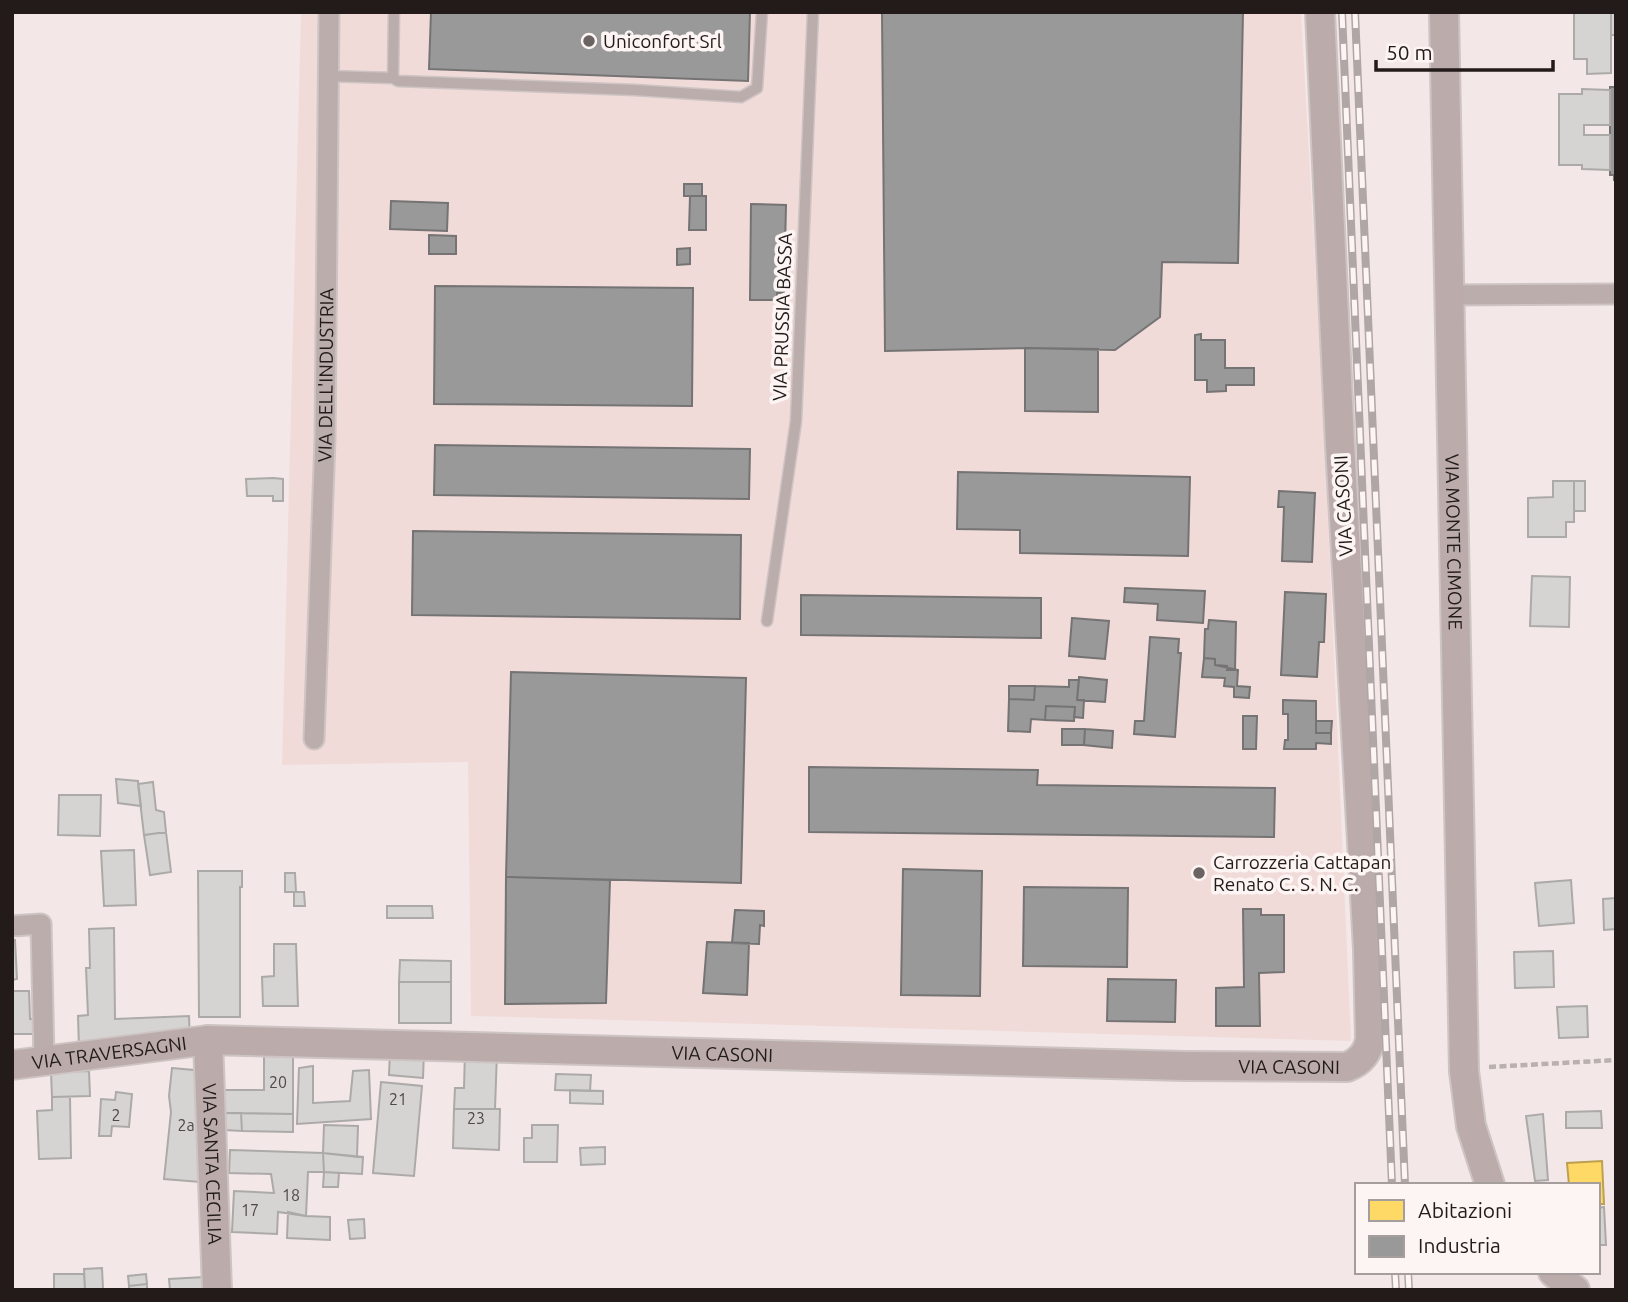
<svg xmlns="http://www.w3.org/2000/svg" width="1628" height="1302" viewBox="0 0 1628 1302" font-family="Ubuntu,sans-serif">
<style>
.built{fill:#f0dbd9}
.homes{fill:#ffd966;stroke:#bda04f;stroke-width:2}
.industry{fill:#999;stroke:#757373;stroke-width:2}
.building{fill:#d5d4d2;stroke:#acaaa8;stroke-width:2}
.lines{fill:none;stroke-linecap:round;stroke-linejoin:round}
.lane-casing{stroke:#cdc4c3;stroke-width:13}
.street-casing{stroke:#cdc4c3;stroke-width:23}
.secondary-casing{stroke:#cdc4c3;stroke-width:32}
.path{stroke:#bbb0b0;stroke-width:4.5;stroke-dasharray:7 3.5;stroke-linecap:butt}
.lane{stroke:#bbadac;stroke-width:10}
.street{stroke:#bbadac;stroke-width:19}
.secondary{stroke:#bbacab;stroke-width:28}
.rail-casing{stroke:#b0a6a5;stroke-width:8}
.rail{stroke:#fdf5f4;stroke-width:5;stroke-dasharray:16;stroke-linecap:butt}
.poi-dot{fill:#6b6362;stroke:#fdf5f4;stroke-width:2.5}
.labels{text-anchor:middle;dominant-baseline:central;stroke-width:7;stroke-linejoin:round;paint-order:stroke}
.number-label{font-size:16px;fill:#4f4948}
.poi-label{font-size:19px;fill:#221b1a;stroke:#fdf5f4;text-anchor:start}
.street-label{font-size:19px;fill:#221b1a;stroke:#fdf5f4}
</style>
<rect width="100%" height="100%" fill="#f3e8e7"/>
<path class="built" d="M301,12H1301L1322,384L1351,1041L471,1016L468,762L282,765Z"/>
<path class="homes" d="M1602,1161L1604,1204H1598V1185H1569L1567,1163Z"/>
<path class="industry" d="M431,12H750L748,81L429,69Z
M882,12H1243L1238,263L1162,262L1160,317L1115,350L1025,348L885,351Z
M1610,87H1616V180H1614V175H1610Z
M684,184H702V196H684Z
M690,196H706V230H689Z
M391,201L448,203L447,231L390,229Z
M751,204L786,205L784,293H777V300H750Z
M429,235L456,236V254H429Z
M690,248V264L677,265V249Z
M435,286L693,288L692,406L434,404Z
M1201,334V340H1225V368H1254V385H1226V391L1207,392V380H1195V335Z
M1025,348L1098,349V412L1025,411Z
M435,445L750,449L749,499L434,495Z
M958,472L1190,477L1188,556L1020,553V530L957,529Z
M1279,491L1315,493L1312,562L1282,561L1284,507H1278Z
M413,531L741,535L740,619L412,615Z
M1125,588L1205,591L1203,623L1157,620L1158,604L1124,602Z
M1285,592L1326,594L1324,642H1319L1317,677L1281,675Z
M801,595L1041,598V638L801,635Z
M1072,618L1109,621L1105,659L1069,656Z
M1209,620L1236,622L1235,670H1227V666L1215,665V659L1204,658L1205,629H1208Z
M1150,637L1179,639L1178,653H1181L1175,737L1134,734L1135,721H1144Z
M1204,658L1215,659V665L1238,670L1237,686L1250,687L1249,698L1234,697V687L1224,686L1225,678L1202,677Z
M511,672L746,678L741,883L506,877Z
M1079,677L1107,680L1105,702L1077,700Z
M1069,680H1079L1077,700H1084L1083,718L1074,717L1075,707L1046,706L1045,720L1031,719L1030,732L1008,731L1009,699L1034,700L1035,686L1069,687Z
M1009,686H1035L1034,700L1009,699Z
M1283,700L1316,701V733H1331V744L1316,743V749H1284L1285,740H1288V714H1283Z
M1046,706L1075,707L1074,721L1045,720Z
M1243,716H1257L1256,749H1243Z
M1316,721H1332L1331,733H1316Z
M1062,729H1085L1084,745H1062Z
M1085,729L1113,731L1112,748L1084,745Z
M809,767L1038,770L1037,785L1275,788L1274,837L809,832Z
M903,869L982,871L980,996L901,995Z
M506,877L610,880L606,1003L505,1004Z
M1024,887L1128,888L1127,967L1023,966Z
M1243,909H1261V915H1284V972L1259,973L1260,1026H1216V988L1244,987Z
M735,910L764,911V926L760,925L759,944L732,943Z
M707,942L749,943L747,995L703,993Z
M1108,979L1176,980L1175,1022L1107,1021Z"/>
<path class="building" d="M1574,12H1611V73L1587,74V59H1574Z
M1611,12L1616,14V35H1611Z
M1582,89L1610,90V125H1584V135H1610V170L1582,169V165H1559V94H1582Z
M273,478L283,479V501H273V496H247L246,479Z
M1553,481H1574V522H1566V537H1528V498L1553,497Z
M1574,481H1585V511H1574Z
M1532,576L1570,577L1569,627L1530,626Z
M116,779L138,781L141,806L118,803Z
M153,782L156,810L164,812L166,832L144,835L138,784Z
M59,795H101L100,836L58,835Z
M166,832L171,872L150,875L144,835Z
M134,850L136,905L104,906L101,851Z
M198,871H242V887H240V1017H199Z
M285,873H295L296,892H304L305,906H294V892H285Z
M1571,880L1574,923L1539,926L1535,883Z
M1616,898V929L1604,930L1603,899Z
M387,906H432L433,918H387Z
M114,928L115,1019L189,1016L190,1042L79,1049L78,1016L88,1015L86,968H90L89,929Z
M12,940H15L17,979L12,980Z
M274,944H296L298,1006H263L262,977L274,976Z
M1553,951L1554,987L1515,988L1514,952Z
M400,960L451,961V982H399Z
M399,982H451V1023H399Z
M12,991H29L30,1019H36V1034H12Z
M1587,1006L1588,1037L1559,1038L1557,1007Z
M390,1050L424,1052L423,1078L389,1075Z
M465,1051L497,1052L495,1109H454L455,1088H464Z
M264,1052H293V1114L223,1113V1090H264Z
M313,1066V1103L350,1101L353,1071L369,1070L371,1119L297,1124L299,1068Z
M172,1068L205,1071L200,1182L164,1179L171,1112L169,1096Z
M89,1071L90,1096L52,1097L51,1072Z
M556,1074L591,1075L590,1091L555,1090Z
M381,1082L422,1086L414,1176L373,1173Z
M570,1090L603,1091V1104L570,1103Z
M116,1092L132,1094L129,1127L112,1126L111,1136H99L101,1099L115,1100Z
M52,1097H70L71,1158L39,1159L37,1111L52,1110Z
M454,1109H500L499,1150L453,1148Z
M1601,1111L1602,1128H1566V1112Z
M223,1113H241L242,1131L224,1130Z
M241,1113L293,1114V1132L242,1131Z
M1543,1114L1548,1180L1535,1181L1526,1116Z
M324,1125L358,1126L357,1157L323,1153Z
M532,1125H558L557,1162H524V1138H532Z
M605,1147V1164L581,1165L580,1148Z
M230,1150L323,1153L324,1172H308L306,1216L278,1212L277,1234L232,1232L234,1191L274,1193L271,1174L229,1173Z
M323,1153L363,1157L362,1174L324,1172Z
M324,1172L339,1173L338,1187H323Z
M1604,1207L1606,1245H1598V1208Z
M288,1212L306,1216L330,1217V1240L287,1238Z
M364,1219L365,1238L350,1239L348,1220Z
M102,1268L103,1289H85L84,1269Z
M54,1274H84L85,1290H54Z
M146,1274L147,1284L129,1286L128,1276Z
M204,1277L205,1290H170L169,1279Z
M147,1284V1290H129V1286Z"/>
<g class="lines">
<g class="lane-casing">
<path id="lane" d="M328,76L393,78L394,12
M393,78L398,81L635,90L741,97L757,88L762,12
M767,621L796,421L813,12"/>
</g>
<g class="street-casing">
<g id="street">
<path d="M1450,295L1616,294"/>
<path id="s1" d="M314,739L325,439L329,12"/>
<path d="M12,926L41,924L44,1061"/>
</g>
</g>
<g class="secondary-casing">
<g id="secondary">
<path id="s2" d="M1444,12L1464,1071L1471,1126L1490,1185"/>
<path id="s3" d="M208,1040L217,1290"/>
<path id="s4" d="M12,1065L208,1040L1184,1066L1347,1067C1360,1062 1368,1053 1370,1039L1368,949L1340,445L1320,12"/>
<path d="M1553,1272L1575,1290"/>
</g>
</g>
<path class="path" d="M1489,1067L1616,1060"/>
<use href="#lane" class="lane"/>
<use href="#street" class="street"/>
<use href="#secondary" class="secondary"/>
<g class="rail-casing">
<path id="rail" d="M1342,12L1392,1185
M1355,12L1405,1185
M1395,1272L1396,1290
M1408,1272L1409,1290"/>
</g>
<use href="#rail" class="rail"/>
</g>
<g class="poi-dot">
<circle cx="589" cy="41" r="7"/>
<circle cx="1199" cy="873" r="7"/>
</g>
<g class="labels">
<g class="number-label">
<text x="278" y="1082">20</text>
<text x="398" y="1099">21</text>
<text x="116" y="1115">2</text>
<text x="476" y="1118">23</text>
<text x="186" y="1125">2a</text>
<text x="291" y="1195">18</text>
<text x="250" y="1210">17</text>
</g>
<g class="poi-label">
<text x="603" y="41">Uniconfort Srl</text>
<text x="1213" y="862">Carrozzeria Cattapan<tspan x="1213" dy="22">Renato C. S. N. C.</tspan></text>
</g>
<g class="street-label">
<text transform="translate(782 317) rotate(-88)">VIA PRUSSIA BASSA</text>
<text stroke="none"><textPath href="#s1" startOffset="364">VIA DELL'INDUSTRIA</textPath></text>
<text transform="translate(1343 506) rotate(-93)">VIA CASONI</text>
<text stroke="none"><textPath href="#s2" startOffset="530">VIA MONTE CIMONE</textPath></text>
<text stroke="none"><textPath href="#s4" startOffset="98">VIA TRAVERSAGNI</textPath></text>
<text stroke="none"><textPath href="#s4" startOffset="712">VIA CASONI</textPath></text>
<text stroke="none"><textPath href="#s4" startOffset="1279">VIA CASONI</textPath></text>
<text stroke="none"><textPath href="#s3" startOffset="124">VIA SANTA CECILIA</textPath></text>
</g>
</g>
<rect width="1628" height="1302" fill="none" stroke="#221b1a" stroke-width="28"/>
<rect x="1355" y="1183" width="245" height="91" fill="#fdf5f4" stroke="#a59e9d" stroke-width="2"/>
<rect x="1369" y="1200" width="35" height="21" fill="#ffd966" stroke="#a59e9d" stroke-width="2"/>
<text x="1418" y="1218" font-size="21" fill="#221b1a">Abitazioni</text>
<rect x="1369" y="1236" width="35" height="21" fill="#999999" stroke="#a59e9d" stroke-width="2"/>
<text x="1418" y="1253" font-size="21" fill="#221b1a">Industria</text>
<path d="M1376 60v10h177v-10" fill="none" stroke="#221b1a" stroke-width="3.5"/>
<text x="1386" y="60" font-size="21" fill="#221b1a" stroke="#fdf5f4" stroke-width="5" paint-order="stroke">50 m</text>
</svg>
